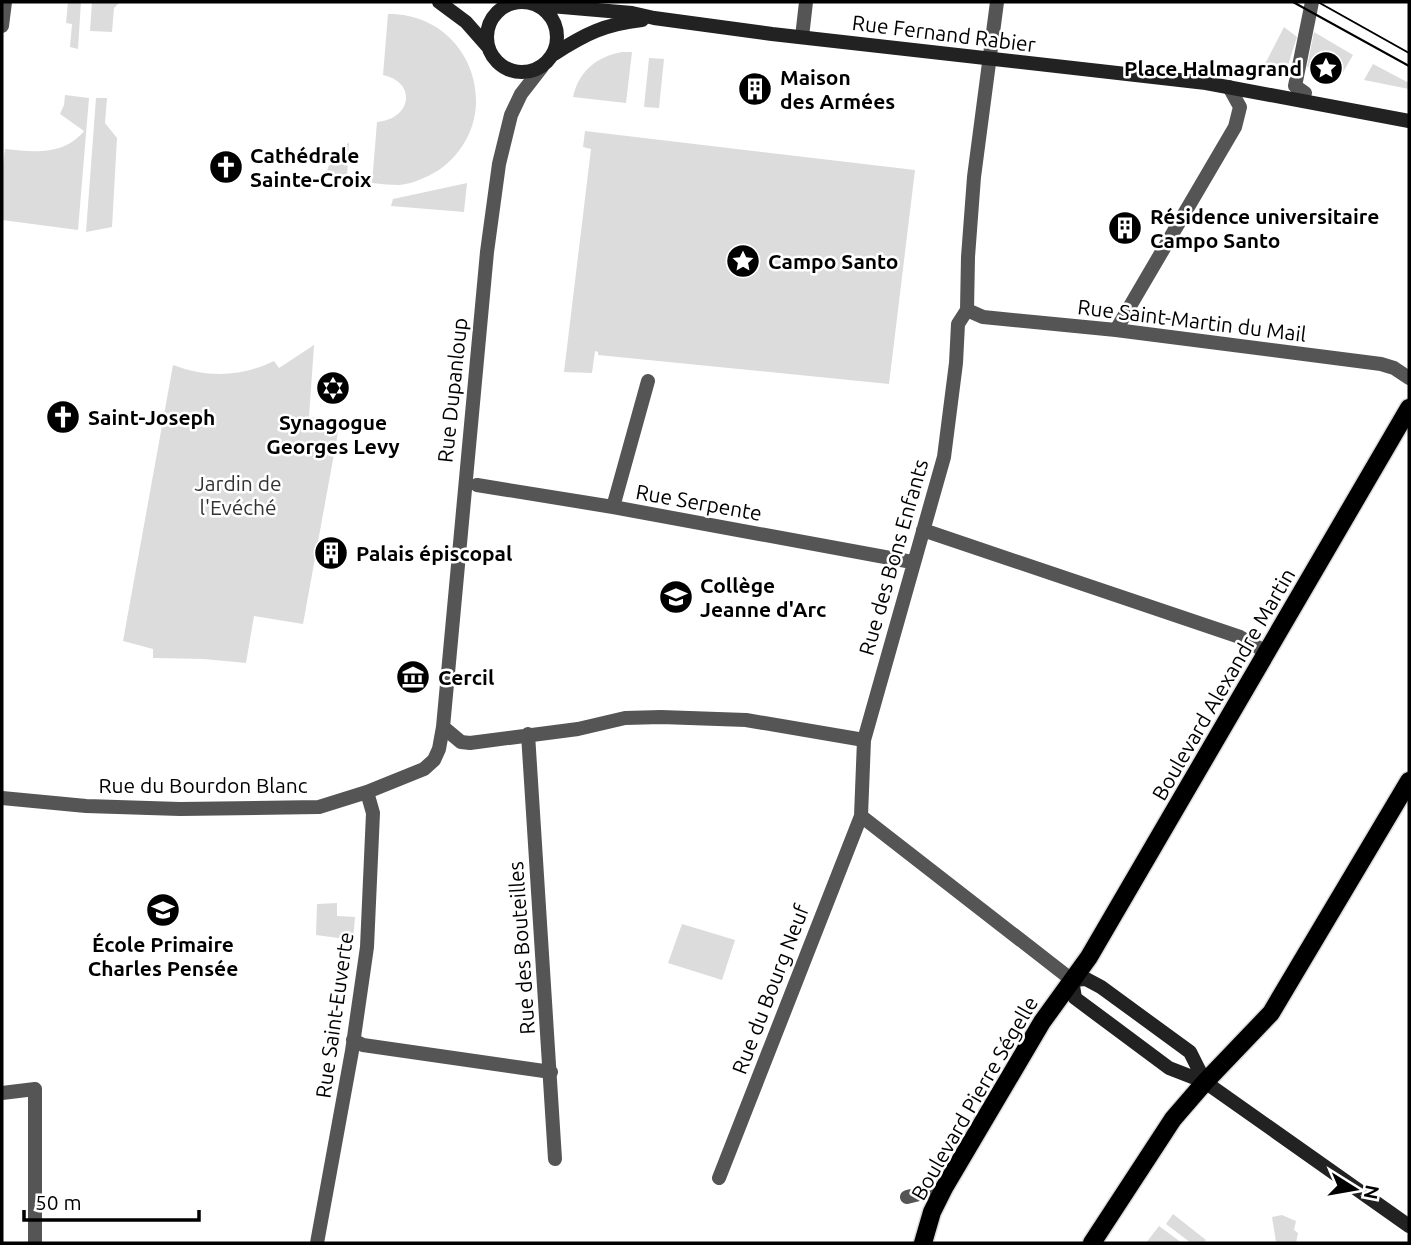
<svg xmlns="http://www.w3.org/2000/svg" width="1411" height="1245" viewBox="0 0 1411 1245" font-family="Ubuntu,sans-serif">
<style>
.green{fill:#dcdcdc}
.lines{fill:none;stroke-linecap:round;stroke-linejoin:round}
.primary-casing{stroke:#dbdbdb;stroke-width:21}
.street{stroke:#555;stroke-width:14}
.secondary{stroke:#222;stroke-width:14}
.primary{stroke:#000;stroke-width:18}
.tram{stroke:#000;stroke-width:2}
.labels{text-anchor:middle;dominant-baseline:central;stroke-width:5;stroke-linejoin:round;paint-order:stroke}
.street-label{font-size:21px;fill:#000;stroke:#fff}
.poi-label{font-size:21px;font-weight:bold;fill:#000;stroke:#fff;text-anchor:start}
.park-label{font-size:21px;fill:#333;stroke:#fff}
</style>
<rect width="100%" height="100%" fill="#fff"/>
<path class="green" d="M68,2H81L78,49L70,47L72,24L66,23Z
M92,2H120L114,8L112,32L90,31Z
M388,14C473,13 509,120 439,170C427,177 413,184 399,185C391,185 381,184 372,183L377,122C412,119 417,82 383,75Z
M1284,27L1297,37L1287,68L1265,64Z
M1314,32L1353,55L1342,74L1307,67Z
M622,52H632L626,103L573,97C579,71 596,57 622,52Z
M649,58L664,59L659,108L644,107Z
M1373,64L1409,83V89L1364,80Z
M65,95L89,98L78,230L2,220V173L5,149C34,152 63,156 84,131L60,114L64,105Z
M96,98H107L105,123L117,138L112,227L86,232Z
M585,131L915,170L889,384L598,355V352L595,351L592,373L564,372L591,149L583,147Z
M349,142L347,177L327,174L328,167Z
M467,183L464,212L391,206L393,199Z
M314,345L309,417L340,421L303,624L254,616L246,663L204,659L153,658V649L123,641L173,365C208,378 241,377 274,361L279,368Z
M337,903V916L355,917L353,940L316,935L317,904Z
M682,924L735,940L722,980L668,963Z
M1173,1214L1206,1240L1203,1243H1191L1166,1224Z
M1282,1215L1296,1221L1294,1230L1298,1233L1296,1243L1276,1242L1272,1217Z
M1159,1226L1182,1243H1146Z"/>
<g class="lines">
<g class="primary-casing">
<path id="primary" d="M923,1243L932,1212L944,1188L1042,1022L1089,957L1409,408
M1092,1243L1173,1119L1205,1082L1271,1013L1409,781"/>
</g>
<path class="street" d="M2,26L5,2
M802,37L806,2
M1305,93L1295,86L1312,2
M967,310L983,317L1116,330L1381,364L1394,368L1409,378
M967,310L968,257L974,177L997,2
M1116,330L1235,127L1240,107L1229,87
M477,485L613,507L912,562
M613,507L648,381
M923,530L1240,637L1268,653
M443,727L461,742L470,743L578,729L625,718L661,717L746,720L864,740
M528,734L555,1159
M2,798L86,806L180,809L319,807L367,792L424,769L434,760L439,749L443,727L487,252L499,164L511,115L521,94L542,67
M861,816L1072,980
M353,1040L363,1045L551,1072
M2,1093L35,1089V1243
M719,1178L861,816L864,740L944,457L956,363L958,324L967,310
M907,1197L944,1188
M317,1243L352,1051L367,947L373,813L367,792"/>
<path class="secondary" d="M487 37a35 35 0 1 1 70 0a35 35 0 1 1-70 0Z
M439,2L466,22L488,47
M539,5L632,13L654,18L772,34L1206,83L1409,121
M554,54C585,34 605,24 642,20
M1205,1082L1190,1052L1101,987L1086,979L1072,980L1075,998L1169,1068L1205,1082L1409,1226"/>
<use href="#primary" class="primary"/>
<path class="tram" d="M1293,2L1409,66
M1318,2L1409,53"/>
</g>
<defs>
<g id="sight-disc" transform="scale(1.75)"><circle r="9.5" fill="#000" stroke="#fff"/><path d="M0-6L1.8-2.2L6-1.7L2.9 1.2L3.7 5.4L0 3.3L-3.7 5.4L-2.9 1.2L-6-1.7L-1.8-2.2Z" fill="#fff"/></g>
<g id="building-disc" transform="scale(1.75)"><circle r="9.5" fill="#000" stroke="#fff"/><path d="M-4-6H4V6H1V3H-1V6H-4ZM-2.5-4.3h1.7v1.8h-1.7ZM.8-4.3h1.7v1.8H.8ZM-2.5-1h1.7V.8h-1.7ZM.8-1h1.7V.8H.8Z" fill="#fff"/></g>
<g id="church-disc" transform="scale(1.75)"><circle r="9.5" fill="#000" stroke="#fff"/><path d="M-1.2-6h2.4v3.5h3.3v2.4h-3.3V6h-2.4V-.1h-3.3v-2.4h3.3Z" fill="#fff"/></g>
<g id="synagogue-disc" transform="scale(1.75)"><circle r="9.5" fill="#000" stroke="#fff"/><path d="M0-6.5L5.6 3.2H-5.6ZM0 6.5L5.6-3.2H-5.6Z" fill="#fff"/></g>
<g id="school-disc" transform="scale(1.75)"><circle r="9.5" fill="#000" stroke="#fff"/><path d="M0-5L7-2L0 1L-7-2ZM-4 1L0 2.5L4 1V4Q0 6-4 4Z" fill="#fff"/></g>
<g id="museum-disc" transform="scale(1.75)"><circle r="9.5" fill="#000" stroke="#fff"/><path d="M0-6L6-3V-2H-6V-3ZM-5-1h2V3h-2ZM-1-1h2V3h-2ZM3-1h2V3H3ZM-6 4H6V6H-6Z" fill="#fff"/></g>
</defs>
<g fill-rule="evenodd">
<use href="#sight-disc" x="1326" y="68"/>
<use href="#building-disc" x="755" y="89"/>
<use href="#church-disc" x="226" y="167"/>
<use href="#building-disc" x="1125" y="228"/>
<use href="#sight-disc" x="743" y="261"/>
<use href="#synagogue-disc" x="333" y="388"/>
<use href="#church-disc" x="63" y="417"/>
<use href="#building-disc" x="331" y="553"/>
<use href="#school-disc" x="676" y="597"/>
<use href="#museum-disc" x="413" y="677"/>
<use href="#school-disc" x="163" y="910"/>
</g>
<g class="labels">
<g class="street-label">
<text transform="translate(944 33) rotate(7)">Rue Fernand Rabier</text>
<text transform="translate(1192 320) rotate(7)">Rue Saint-Martin du Mail</text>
<text transform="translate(452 390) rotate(-84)">Rue Dupanloup</text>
<text transform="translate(699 502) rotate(10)">Rue Serpente</text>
<text transform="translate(893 557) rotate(-74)">Rue des Bons Enfants</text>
<text transform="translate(1223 684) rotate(-60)">Boulevard Alexandre Martin</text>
<text x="203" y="785">Rue du Bourdon Blanc</text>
<text transform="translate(521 948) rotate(-94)">Rue des Bouteilles</text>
<text transform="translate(770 989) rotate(-69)">Rue du Bourg Neuf</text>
<text transform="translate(334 1015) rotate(-82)">Rue Saint-Euverte</text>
<text transform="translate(974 1098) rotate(-60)">Boulevard Pierre Ségelle</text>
</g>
<g class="poi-label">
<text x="1302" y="68" text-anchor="end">Place Halmagrand</text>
<text x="780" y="77">Maison<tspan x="780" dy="24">des Armées</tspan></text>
<text x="250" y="155">Cathédrale<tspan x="250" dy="24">Sainte-Croix</tspan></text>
<text x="1150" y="216">Résidence universitaire<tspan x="1150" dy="24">Campo Santo</tspan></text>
<text x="768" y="261">Campo Santo</text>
<text x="88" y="417">Saint-Joseph</text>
<text x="333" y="422" text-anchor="middle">Synagogue<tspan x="333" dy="24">Georges Levy</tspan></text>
<text x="356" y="553">Palais épiscopal</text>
<text x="700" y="585">Collège<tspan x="700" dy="24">Jeanne d'Arc</tspan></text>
<text x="438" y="677">Cercil</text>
<text x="163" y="944" text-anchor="middle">École Primaire<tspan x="163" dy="24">Charles Pensée</tspan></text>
</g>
<g class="park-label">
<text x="238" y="483">Jardin de<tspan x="238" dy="24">l'Evéché</tspan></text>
</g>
</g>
<rect width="1411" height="1245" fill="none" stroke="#000000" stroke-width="7"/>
<g transform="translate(1355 1189) rotate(101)" stroke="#ffffff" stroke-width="5" paint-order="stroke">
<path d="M0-5L12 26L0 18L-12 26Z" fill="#000000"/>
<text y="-10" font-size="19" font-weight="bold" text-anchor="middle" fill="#000000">N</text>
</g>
<path d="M24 1210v10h175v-10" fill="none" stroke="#000000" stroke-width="3.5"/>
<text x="35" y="1210" font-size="21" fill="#000000" stroke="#ffffff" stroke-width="5" paint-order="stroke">50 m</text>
</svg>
